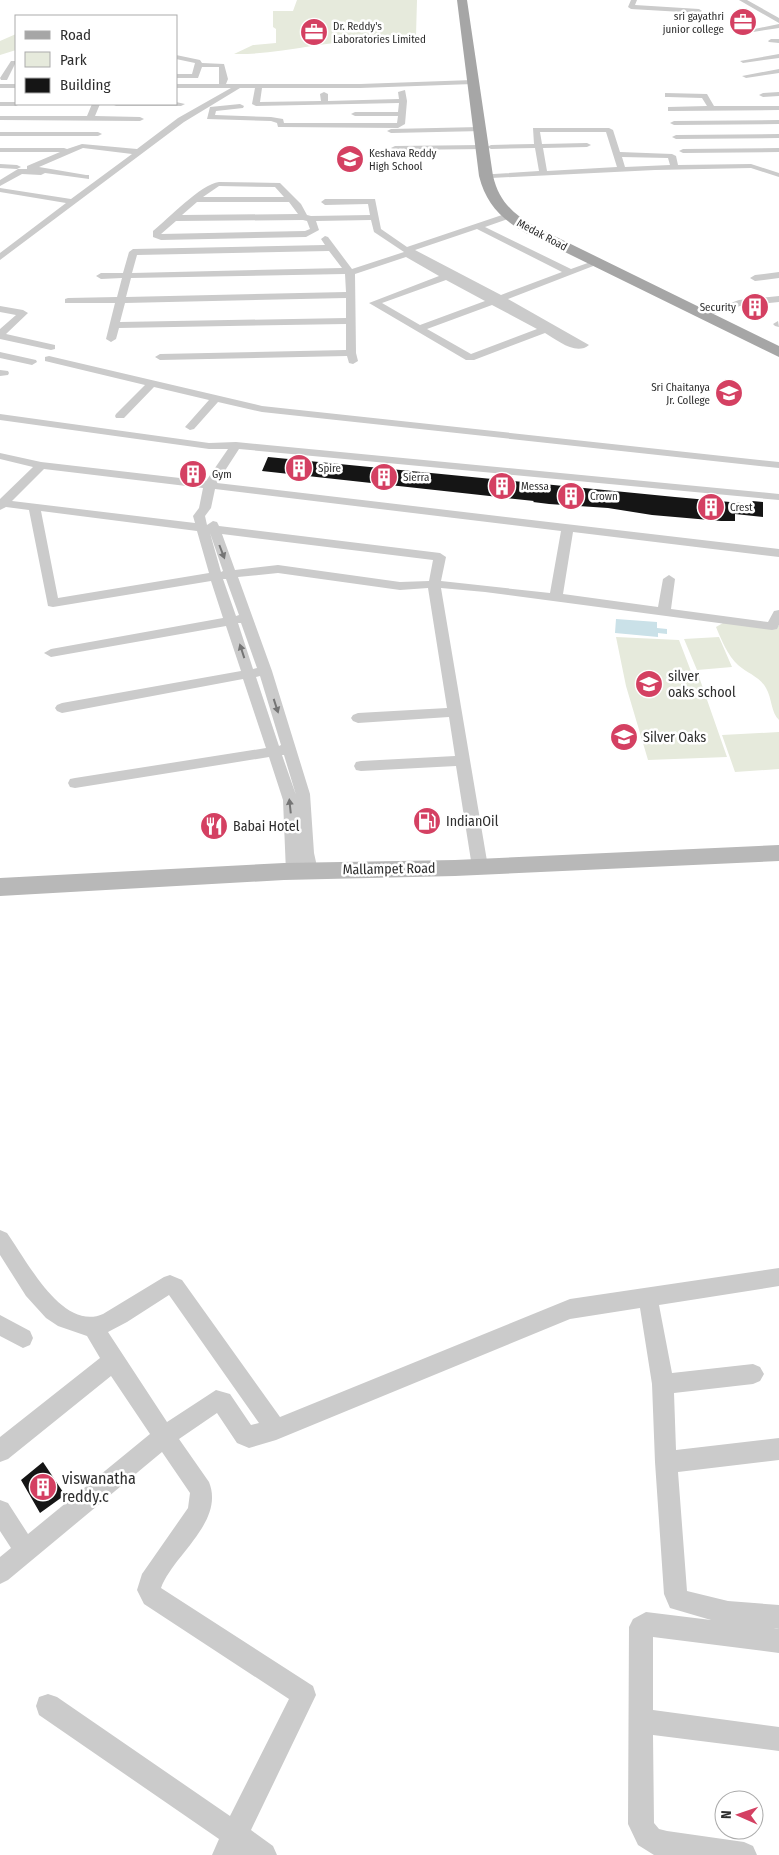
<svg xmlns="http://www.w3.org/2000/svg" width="779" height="1855" viewBox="0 0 779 1855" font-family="'Fira Sans Condensed',sans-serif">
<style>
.green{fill:#e6eadc}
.water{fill:#cae1e8}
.building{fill:#151515}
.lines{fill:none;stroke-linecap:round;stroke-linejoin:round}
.minor{fill:#cbcbcb;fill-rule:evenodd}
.secondary{fill:#b8b8b8;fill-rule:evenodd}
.primary{fill:#a6a6a6;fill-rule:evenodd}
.oneway{fill:#757575}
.labels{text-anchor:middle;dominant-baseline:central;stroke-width:5;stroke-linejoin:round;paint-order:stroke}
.far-poi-label{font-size:11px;fill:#2e2e2e;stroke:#fff;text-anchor:start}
.far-street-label{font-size:11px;fill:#2e2e2e;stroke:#fff}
.poi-label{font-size:14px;fill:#2e2e2e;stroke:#fff;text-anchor:start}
.street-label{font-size:14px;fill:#2e2e2e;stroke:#fff}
.near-poi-label{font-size:16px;fill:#2e2e2e;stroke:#fff;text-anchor:start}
</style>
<rect width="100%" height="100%" fill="#fff"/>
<path class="green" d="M297,0H417L416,36C404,44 382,40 367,41C322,41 279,55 234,54L253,45L276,43V29L273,27V11H293Z
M16,34V50L0,55V41Z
M723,623L779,626V720C771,713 772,698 766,688C760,677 747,673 738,665C728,656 721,639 716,627Z
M616,637L679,640L692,674H698L727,757L648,760L626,686Z
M719,637L732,667L697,670L684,639Z
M779,732V769L735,772L722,735Z"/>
<path class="water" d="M616,619L657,622V628L667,629V634L658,633V637L615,633Z"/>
<path class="building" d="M268,457L675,497L752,504V501L763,502V517L735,514V521H721L652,515L608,508L549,504L533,502L534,501L262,471Z
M188,466L206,468L200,478L182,476Z
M43,1462L65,1495L40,1513L21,1480Z"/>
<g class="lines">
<path class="minor" d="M631,0H637L635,5L699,9L702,11L699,13L631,9L628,7Z
M739,0H747L779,18V23Z
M779,24V28L753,32L750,30Z
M771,39H779V43L769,42L768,41Z
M779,54V58L743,63L740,61Z
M176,55L200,60L202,63L224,64L228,79L226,84H360L473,80L477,82L473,84L360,88H262L260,102L321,101L320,94L324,92L328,94V101L399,99L398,92L405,90L407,101L405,124L398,128L281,127H278L277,123L271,121L207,119L210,107L240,104L244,106L243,108L216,111L215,115L271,117L283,119L284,123H397L398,116H355L351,114L355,112H398L399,103L256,106L252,104L255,88H240L184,122L0,260V253L66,203L0,192V188L71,199L132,154L83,148L39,167L86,175H89V179L45,173L41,175L22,174L0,186V180L18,169H27V166L60,152H0V148H64L67,149L82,144L137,149L178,118L231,88H176V84H219V67H202L198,78H176V74H192L195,63L176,59Z
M11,61H15L16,62L7,80H1L0,78Z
M779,69V73L746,78L742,76Z
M0,84H16V88H0Z
M779,92V96L763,97L759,95L763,93Z
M665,93L707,94L714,106H779V110L671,111H668V107L707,106L702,98L668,97H665Z
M0,102H16V104H20L16,106H0Z
M176,102L185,104L181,106H116L112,104H176Z
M92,104H100L95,116L140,117L144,119L140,121L0,120V116H87Z
M779,120V124L674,125L670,123L674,121Z
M480,127H483V131L391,133L387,131L391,129Z
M533,128H609L613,130L620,152L672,154L676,156L678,165L751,164L779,173V177L751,168L655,170L491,178V174H494L539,171L535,148L491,149L487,147L491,145L534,144ZM540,132H606L617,167L547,171L543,148L587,147L591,145L587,143L542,144ZM622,157L668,158L670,165L625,167Z
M0,132H98L102,134L98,136H0Z
M779,134V138L676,139L672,137L676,135Z
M482,145H485V149L395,150L391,148L395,146Z
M779,148V152L683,153L679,151L683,149Z
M0,164L17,165L21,167L17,169L0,168Z
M219,182L280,183L301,204L307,215L311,216L370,215L368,204L325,205L321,202L325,199H375L381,229L407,247L505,214H511V218L485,227L571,269L596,260L601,263L508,299L589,345C576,356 557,340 545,333L474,360H466L369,303L439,276L406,257L355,274L356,353L358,361L353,364L349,363L347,356L160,360L155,357L160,354L346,350V324L119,328L116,339L111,342L106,339L115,303H65V299L68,298L117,297L122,278L101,279L96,276L101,273H123L129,252L133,249L325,245L321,239L325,236L328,237L352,269L404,252L374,232L371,220L316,221L319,230L306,237L161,240L153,237V231C168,219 201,184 219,182ZM219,186L275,187L284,197H203ZM197,202H289L298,214L182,215ZM303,220L307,221L310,229L305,231L161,234L176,221ZM477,229L562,272L501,295L415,250ZM329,251L342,268L132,273L137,255ZM345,274L346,292L126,297L131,278ZM446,280L485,301L420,325L382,303ZM346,298V318L120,322L125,303ZM492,305L537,329L471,354L427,329Z
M779,272V278L755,281L750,278L755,275Z
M779,296V302L740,306L710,315L705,312L739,300Z
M0,306L23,310L28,313L6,334L55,345V349L51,350L0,339V329L16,315L0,312Z
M778,321L779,327L775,326L773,324Z
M0,352L36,360L37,362L32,365L0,358Z
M49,356L262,406L779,462V468L262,412L218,402L194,429L190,430L185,427L209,400L154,387L124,418H116L115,416L116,414L145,385L45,361V357Z
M0,370L8,371L9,373L8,375L0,376Z
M0,414L209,443L236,442L779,494V500L239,449L217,483L779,549V557L573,532L563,594L658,607L663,579L669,575L675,579L671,609L768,622L774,611L779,610V625L777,629L772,630L485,592L441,588L488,867L486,871L480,873L474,871L472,867L456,766L361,771L356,770L354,766L356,762L361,761L455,756L449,717L358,723L353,721L351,718L353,715L358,713L447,708L428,588L400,590L278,573L238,577L272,671L310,794L314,853L318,871L316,875L310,877L304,875L302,868L300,876L294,878L288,876L286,872L283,800L269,757L75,788L70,787L68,783L70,779L75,778L266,748L243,679L62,713L57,711L55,708L57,705L62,703L241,671L226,626L51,657L44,653L51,649L223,618L211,581L53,607L48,606L29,510L6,507L0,510V499L33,467L0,459V453L41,462L206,481L228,449H209L0,420ZM44,469L203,488L199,508L193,516L195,523L12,501ZM215,489L561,531L550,593L441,581L446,557L440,553L219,526L217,522L213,521L207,525L205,516L211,508ZM41,511L197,531L209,573L58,598ZM210,533L223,571L221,572ZM222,534L433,560L429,581L400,582L278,565L235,570ZM223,579H226L239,615L236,616ZM238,623H241L257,668L253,669ZM260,676L281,745L279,746L256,677ZM282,755H284L296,795Z
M0,1230L7,1233C26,1259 62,1332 103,1314L164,1277L170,1275L182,1280L280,1417L570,1299L779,1268V1286L659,1305L672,1373L753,1364L760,1367L764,1374L760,1381L753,1384L674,1393L676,1450L779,1438V1460L678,1472L687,1591L728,1601L779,1605V1629L774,1628L779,1629V1653L653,1637V1710L779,1727V1751L653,1735L654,1823L659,1829L667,1831L744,1842L753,1846L757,1855H654L638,1845L628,1824L629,1627L633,1619L646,1612L711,1620L670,1608L664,1594L655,1462L652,1384L640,1308L570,1319L276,1440L249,1448L237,1443L217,1413L179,1439L209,1482C225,1522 173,1555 161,1588L313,1686L316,1695L251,1830L273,1846L277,1855H212L219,1839L39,1715L36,1706L39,1697L48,1694L57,1697L230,1816L289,1699L144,1604L137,1590L142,1574L188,1508L190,1493L162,1452L8,1580L0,1584V1557L11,1548L0,1531V1500L8,1503L28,1534L150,1434L111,1376L8,1459L0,1462V1437L100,1358L87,1336L58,1326L46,1318L26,1296L0,1255ZM169,1295L259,1423L251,1425L230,1394L216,1390L167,1422L108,1332L127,1322Z
M0,1315L30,1331L33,1338L30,1345L23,1348L0,1336Z"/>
<path class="secondary" d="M779,845V861L455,876L284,880L0,896V878L284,863L455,860Z"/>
<path class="primary" d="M457,0H467L493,176C499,201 512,213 534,226L779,346V357L524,232C500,218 486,203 479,176Z"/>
</g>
<defs><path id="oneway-solid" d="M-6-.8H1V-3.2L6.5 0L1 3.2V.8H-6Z" transform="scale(1.25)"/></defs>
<g class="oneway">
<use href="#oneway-solid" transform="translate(222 552) rotate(69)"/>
<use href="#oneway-solid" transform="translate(242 651) rotate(-108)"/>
<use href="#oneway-solid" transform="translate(276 706) rotate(72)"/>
<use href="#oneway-solid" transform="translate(290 806) rotate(-96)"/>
</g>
<defs>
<g id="office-disc" transform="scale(1.4375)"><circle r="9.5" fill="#d44062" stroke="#fff"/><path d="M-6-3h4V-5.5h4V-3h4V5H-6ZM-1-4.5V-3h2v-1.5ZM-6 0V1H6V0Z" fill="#fff"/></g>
<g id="school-disc" transform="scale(1.4375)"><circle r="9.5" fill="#d44062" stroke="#fff"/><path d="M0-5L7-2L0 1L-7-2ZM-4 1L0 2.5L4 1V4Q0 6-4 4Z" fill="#fff"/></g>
<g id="building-disc" transform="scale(1.4375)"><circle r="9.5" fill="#d44062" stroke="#fff"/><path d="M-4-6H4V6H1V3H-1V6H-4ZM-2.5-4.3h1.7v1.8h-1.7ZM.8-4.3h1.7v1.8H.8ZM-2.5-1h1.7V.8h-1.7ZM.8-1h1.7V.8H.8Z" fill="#fff"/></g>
<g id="university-disc" transform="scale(1.4375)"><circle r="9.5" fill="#d44062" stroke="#fff"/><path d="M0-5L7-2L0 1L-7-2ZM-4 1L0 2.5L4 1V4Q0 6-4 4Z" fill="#fff"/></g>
<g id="fuel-disc" transform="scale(1.4375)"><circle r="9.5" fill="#d44062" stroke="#fff"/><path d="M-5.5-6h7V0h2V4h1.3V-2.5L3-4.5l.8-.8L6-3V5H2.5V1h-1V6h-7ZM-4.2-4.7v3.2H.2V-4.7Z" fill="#fff"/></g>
<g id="restaurant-disc" transform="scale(1.4375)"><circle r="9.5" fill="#d44062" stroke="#fff"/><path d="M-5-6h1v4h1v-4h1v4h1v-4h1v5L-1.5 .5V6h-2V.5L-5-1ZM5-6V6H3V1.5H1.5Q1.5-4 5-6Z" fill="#fff"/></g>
</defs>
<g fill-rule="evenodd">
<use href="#office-disc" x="743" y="22"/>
<use href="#office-disc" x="314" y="32"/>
<use href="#school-disc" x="350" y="159"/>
<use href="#building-disc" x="755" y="307"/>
<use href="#university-disc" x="729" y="393"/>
<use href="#building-disc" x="299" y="468"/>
<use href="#building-disc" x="193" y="474"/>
<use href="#building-disc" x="384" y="477"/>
<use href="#building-disc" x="502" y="486"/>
<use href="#building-disc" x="571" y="496"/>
<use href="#building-disc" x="711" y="507"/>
<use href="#school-disc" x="649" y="684"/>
<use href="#school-disc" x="624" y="737"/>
<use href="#fuel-disc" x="427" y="821"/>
<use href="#restaurant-disc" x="214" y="826"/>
<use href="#building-disc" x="43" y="1487"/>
</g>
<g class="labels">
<g class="far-poi-label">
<text x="724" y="16" text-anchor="end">sri gayathri<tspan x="724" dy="13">junior college</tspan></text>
<text x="333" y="26">Dr. Reddy's<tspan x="333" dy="13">Laboratories Limited</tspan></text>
<text x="369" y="153">Keshava Reddy<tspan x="369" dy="13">High School</tspan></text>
<text x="736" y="307" text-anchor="end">Security</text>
<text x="710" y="387" text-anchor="end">Sri Chaitanya<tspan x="710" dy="13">Jr. College</tspan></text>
<text x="318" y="468">Spire</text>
<text x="212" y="474">Gym</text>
<text x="403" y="477">Sierra</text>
<text x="521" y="486">Messa</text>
<text x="590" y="496">Crown</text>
<text x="730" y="507">Crest</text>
</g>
<g class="far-street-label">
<text transform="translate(542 235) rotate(28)">Medak Road</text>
</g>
<g class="poi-label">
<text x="668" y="676">silver<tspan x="668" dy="16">oaks school</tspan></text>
<text x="643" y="737">Silver Oaks</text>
<text x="446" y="821">IndianOil</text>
<text x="233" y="826">Babai Hotel</text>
</g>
<g class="street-label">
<text transform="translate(389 869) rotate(-1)">Mallampet Road</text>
</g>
<g class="near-poi-label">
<text x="62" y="1478">viswanatha<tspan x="62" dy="18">reddy.c</tspan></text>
</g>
</g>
<rect x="15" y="15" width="162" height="90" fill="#ffffff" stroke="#ababab"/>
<rect x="25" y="31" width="25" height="8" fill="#a6a6a6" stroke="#ababab"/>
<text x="60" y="40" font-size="15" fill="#2e2e2e">Road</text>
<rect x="25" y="52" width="25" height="15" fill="#e6eadc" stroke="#ababab"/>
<text x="60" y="65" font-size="15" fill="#2e2e2e">Park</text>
<rect x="25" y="78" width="25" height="15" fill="#151515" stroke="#ababab"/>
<text x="60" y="90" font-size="15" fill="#2e2e2e">Building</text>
<g transform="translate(739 1815) rotate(272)"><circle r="24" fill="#ffffff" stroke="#ababab"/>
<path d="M0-4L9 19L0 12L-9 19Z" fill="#d44062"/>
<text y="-8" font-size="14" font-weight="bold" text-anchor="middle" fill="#2e2e2e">N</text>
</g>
</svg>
